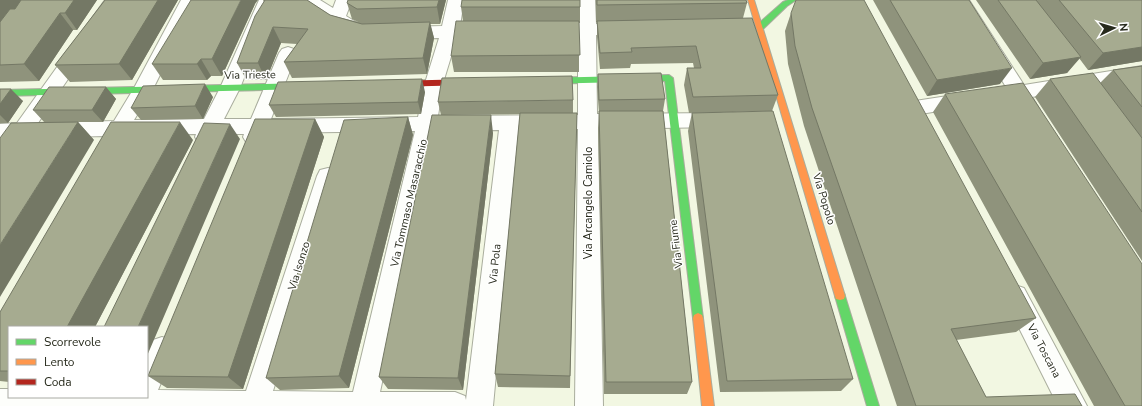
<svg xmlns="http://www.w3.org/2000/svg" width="1142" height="406" viewBox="0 0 1142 406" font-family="'Nunito Sans',sans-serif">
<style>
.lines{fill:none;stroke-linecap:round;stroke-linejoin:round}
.street-casing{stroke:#a9ad9d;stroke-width:2}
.fast-casing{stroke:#a9ad9d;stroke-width:2}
.slow-casing{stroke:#a9ad9d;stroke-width:2}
.jam-casing{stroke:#a9ad9d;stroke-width:2}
.street{fill:#fdfefb;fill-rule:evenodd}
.fast{fill:#63d668;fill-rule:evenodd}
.slow{fill:#ff974d;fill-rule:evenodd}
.jam{fill:#b3261e;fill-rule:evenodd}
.wall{fill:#8f937c}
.shaded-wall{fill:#747865}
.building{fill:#a6ab90;stroke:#747865}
.labels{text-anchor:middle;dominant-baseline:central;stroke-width:3;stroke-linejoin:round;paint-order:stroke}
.street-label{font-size:11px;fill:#272a1c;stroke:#fff}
</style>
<rect width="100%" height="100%" fill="#f2f7e2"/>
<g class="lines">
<g class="street-casing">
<path id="street" d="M105,0H122L38,123L114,121L134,88L181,0H197L153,89L134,120L204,119L220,88L259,0H275L240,88L224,119H251L279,53L282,49L288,47L294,49L297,53L271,119L418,117L425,83L439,38L402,39L396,37L393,33L396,29L402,27L442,26L448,0H464L460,26L483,25L489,27L492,31L489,35L483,37H457L443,83L438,116L578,115V35L550,36L544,34L541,30L544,26L550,24H578L579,0H595L596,24L627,23L633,25L636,29L633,33L627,35H596L597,114L720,113L727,115L730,120L727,125L720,127L598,129L603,406H575L578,129L519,130L493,406H0V389H9V397H147V354L153,340L162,337L171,340L175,349L158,390L246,391L317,176L320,170L328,168L336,170L339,176L273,391L353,392L415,131L265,133L260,142L253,145L246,142L243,137L244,134H217L212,142L205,145L198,142L195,137L196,134L126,135L121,143L114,146L107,143L104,138L105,136L28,138L7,168L0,170V146L6,138H0V124L17,123ZM499,130L466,400L465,396L455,392H380L435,131Z
M300,0H320L333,8L336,0H352L346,16L364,27L367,31L364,35L358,37L352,35L302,4Z
M953,0H969L1024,85L1142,66V78L1032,97L1040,110L1037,115L1030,117L1023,115L1014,100L1007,101L1000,99L997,94L1000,89L1006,87Z
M967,93L974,95L977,100L974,105L915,115L908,113L905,108L908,103L915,101Z
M1015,285L1024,288L1087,406H1058L1003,296L1006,288Z"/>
</g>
<g class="fast-casing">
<path id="fast" d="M788,0H796L787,6L763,29H757V25L783,2Z
M669,75L673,78L703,318L702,321L698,323L694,321L693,318L665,81L542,84L538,81L542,78Z
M306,83L310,86L306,89L0,96V90Z
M840,292L844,293L845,296L879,406H867L835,296L836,293Z"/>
</g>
<g class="slow-casing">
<path id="slow" d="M748,0H754L845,296L844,299L840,300L836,299L835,296Z
M698,313L702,315L703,318L714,406H702L693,318L694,315Z"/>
</g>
<g class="jam-casing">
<path id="jam" d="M472,79L476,82L472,85L392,87L388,84L392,81Z"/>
</g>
<use href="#street" class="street"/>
<use href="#fast" class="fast"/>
<use href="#slow" class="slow"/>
<use href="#jam" class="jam"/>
</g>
<path class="wall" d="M0,0H97L77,30H73L39,81L0,82Z
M105,0H178L132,80L70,82L55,65Z
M263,0H307L330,15L358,22L352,19L347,3L446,0L440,24H430L434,38L427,74L292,78L284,62L297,44L281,43L266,80L246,79L237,63L264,2Z
M580,0V23H579V72H454L451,56L463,21L461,7Z
M596,0H746L747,3L743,18L778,95L772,111L689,113L684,85L687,68H694L693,63L631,64L630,68L600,69L597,37V22H596Z
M873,0H969L1000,84L927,96Z
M976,0H1142V61L1088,70L1079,58L1067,73L1030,79Z
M255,4L222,76H211L207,80H163L152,64Z
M791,13L1036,318L1016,332L956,340L986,397L1082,406H897L804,126L788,64L785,31Z
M1142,66V261L1035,97L1050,79L1100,83L1113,70Z
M598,74L665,99L663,111L692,382L687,394H604L598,128L599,113L597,87Z
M106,87L116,99L103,122H78L94,140L45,123L33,110Z
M0,89L23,101L8,123H0Z
M425,92L421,114L276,117L269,105Z
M945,94L1142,406H1094L933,112Z
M213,97L203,119L141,120L131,108Z
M573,100V113H551H577L570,388L498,387L495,374L520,114L442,115L493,133L463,390L388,389L379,377L441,115L438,102Z
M692,113L853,379L841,391L720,392L688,131Z
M408,117L413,135L349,388L280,390L266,378Z
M315,119L324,137L243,389L167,388L148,376Z
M193,140L95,327H9V382L0,381V312Z"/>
<path class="shaded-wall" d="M0,0H23L0,25Z
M74,0H97L77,30L65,13Z
M158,0H178L132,80L119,64Z
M241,0H258L255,4L222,76L212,59Z
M439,0H446L440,24L437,7Z
M60,13L73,30L39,81L24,64Z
M430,22L434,38L427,74L423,58Z
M273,27L281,43L266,80L258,63Z
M1142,47V61L1088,70L1103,53Z
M1081,57L1067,73L1030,79L1043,63Z
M201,59L211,76L207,80L197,64Z
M1012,68L1000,84L927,96L937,80Z
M422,79L425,92L421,114L418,102Z
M205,84L213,97L203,119L195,106Z
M106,87L116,99L103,122L92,110Z
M11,89L23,101L8,123L0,115V104Z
M491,115L493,133L463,390L458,378Z
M408,117L413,135L349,388L339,376Z
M315,119L324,137L243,389L228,377Z
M78,122L94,140L0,297V245Z
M180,122L193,140L95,327H67Z
M230,124L240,139L147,356V327H138Z"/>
<path class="building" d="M21,0H74L65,13H60L24,64L0,65V22L10,9H15Z
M105,0H158L119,64L55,65Z
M191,0H241L212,59H201L197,64H152Z
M265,0H307L330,15L362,24L430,22L423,58L284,62L308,29L273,27L258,63H237L255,16Z
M348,0H439L437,7L357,9L347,3Z
M462,0H580V7H461Z
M597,0H746L747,3L597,5Z
M796,0H864L1036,318L951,329L986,397L1075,394L1082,406H916L812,108L795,46L791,13Z
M890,0H969L1012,68L937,80Z
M998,0H1036L1081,57L1043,63Z
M1059,0H1142V47L1103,53Z
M752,18L778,95L693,97L687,68H701L696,46L631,48L632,52L600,53L597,21Z
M456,21H579L580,55L451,56Z
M1142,66V107L1113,70Z
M661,73L665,99L599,100L598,74Z
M1093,73L1142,138V212L1050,79Z
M572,76L573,100L438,102L442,78Z
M422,79L418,102L269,105L278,82Z
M1023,83L1142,264V406H1125L945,94Z
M205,84L195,106L131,108L143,86Z
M49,87H106L92,110H33Z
M0,89H11L0,104Z
M599,111H663L692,382H606Z
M773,111L853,379L727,381L692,113Z
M520,113H577L570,376L495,374Z
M432,115H491L458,378L379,377Z
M408,117L339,376L266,378L344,120Z
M255,119H315L228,377L148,376Z
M78,122L0,245V138L11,123Z
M111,122H180L67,327H9V371H0V312Z
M204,123L230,124L138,327H104Z"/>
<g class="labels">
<g class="street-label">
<text transform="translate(250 75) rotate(-1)">Via Trieste</text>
<text transform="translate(824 199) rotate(73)">Via Popolo</text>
<text transform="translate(409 203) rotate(-77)">Via Tommaso Masaracchio</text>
<text transform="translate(588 203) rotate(-90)">Via Arcangelo Camiolo</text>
<text transform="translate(676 244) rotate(-97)">Via Fiume</text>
<text transform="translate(495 264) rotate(-84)">Via Pola</text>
<text transform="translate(299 266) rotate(-73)">Via Isonzo</text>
<text transform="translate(1044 351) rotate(62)">Via Toscana</text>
</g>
</g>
<rect x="8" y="326" width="140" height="72" fill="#ffffff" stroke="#a9aaa4"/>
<rect x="16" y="339" width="20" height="6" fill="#63d668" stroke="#a9aaa4"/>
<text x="44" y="346" font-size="12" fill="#272a1c">Scorrevole</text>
<rect x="16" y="359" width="20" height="6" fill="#ff974d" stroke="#a9aaa4"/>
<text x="44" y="366" font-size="12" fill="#272a1c">Lento</text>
<rect x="16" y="379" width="20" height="6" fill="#b3261e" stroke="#a9aaa4"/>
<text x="44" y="386" font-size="12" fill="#272a1c">Coda</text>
<g transform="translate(1114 28) rotate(85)" stroke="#ffffff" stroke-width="3" paint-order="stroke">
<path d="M0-3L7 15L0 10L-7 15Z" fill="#272a1c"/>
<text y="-6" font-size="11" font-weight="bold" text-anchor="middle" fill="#272a1c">N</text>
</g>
</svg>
